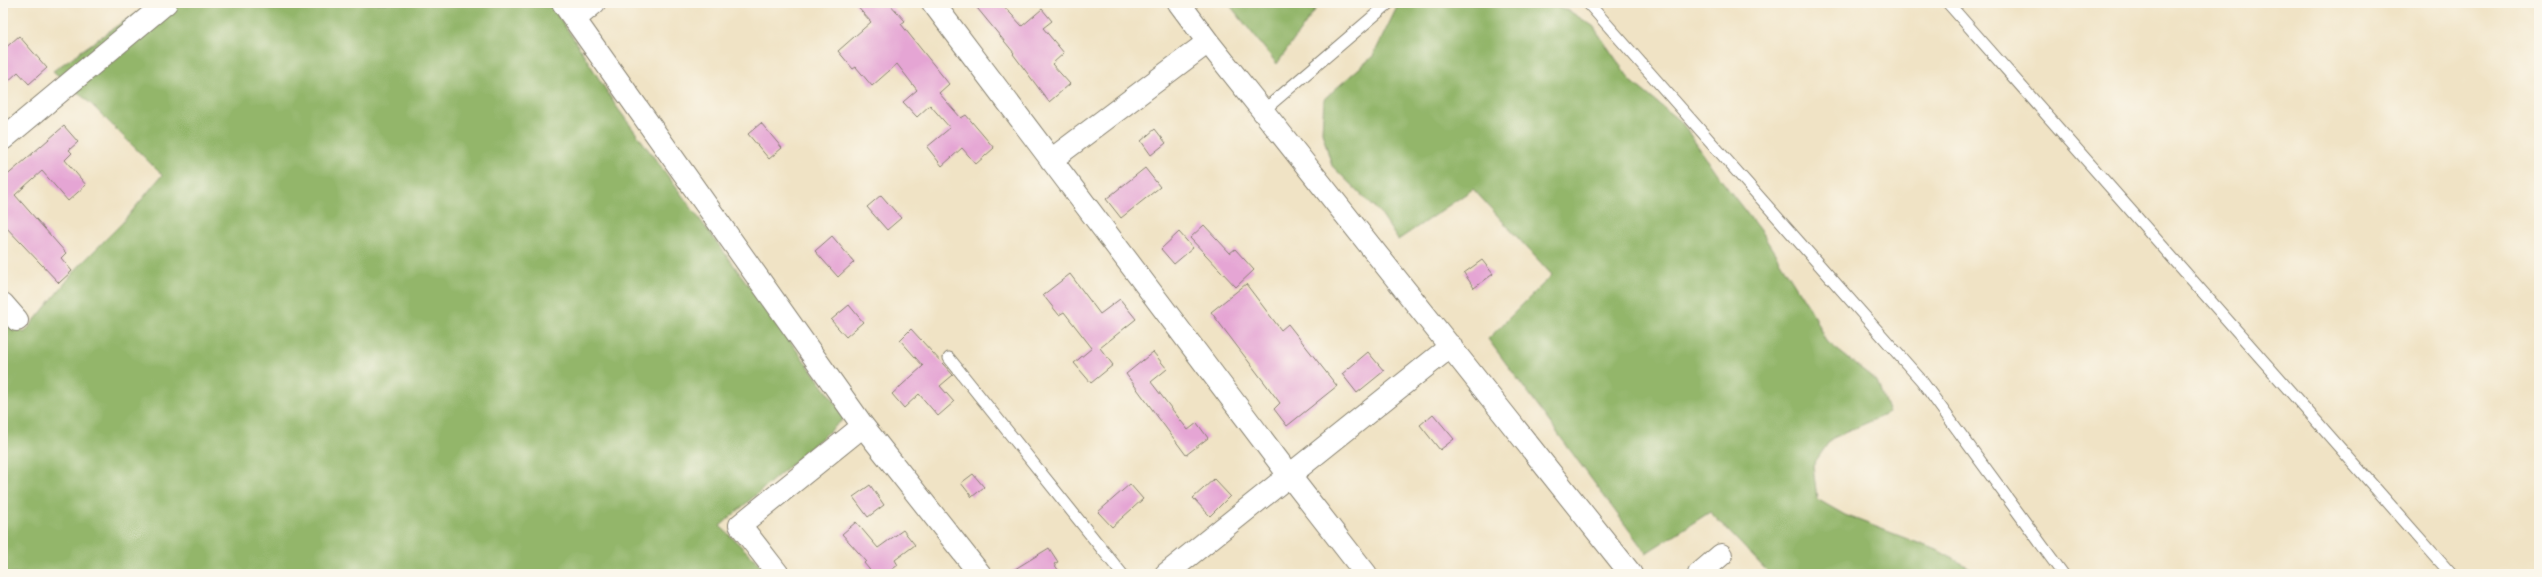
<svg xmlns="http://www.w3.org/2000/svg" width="2542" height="577" viewBox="0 0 2542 577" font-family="'Patrick Hand',sans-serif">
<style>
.forest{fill:#93b66b;stroke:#586944}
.building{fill:#e5a5d4}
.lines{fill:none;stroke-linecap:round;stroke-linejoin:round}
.lane-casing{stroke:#868070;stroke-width:13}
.street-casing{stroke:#868070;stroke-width:24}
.lane{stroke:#fff;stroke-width:11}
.street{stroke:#fff;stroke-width:22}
</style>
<rect width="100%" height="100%" fill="#fbf7ec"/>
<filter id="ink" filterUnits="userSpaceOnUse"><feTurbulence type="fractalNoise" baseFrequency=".025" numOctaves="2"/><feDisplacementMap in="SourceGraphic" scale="8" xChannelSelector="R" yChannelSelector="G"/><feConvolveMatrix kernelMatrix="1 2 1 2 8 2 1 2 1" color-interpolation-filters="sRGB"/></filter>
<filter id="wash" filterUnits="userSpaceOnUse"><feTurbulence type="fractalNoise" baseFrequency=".012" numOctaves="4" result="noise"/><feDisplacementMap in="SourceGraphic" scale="16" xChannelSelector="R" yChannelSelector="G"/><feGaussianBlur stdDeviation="0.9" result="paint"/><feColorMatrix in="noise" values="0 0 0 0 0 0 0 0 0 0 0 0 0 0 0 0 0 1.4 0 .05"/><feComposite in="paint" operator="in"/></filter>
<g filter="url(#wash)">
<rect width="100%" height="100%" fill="#f0e3c5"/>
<path class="forest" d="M155,3H549L574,39L616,106L846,417L720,526L770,574H3V311L24,333L79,266L123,222L162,175L91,104L53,71L121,23Z
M1228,3H1320L1277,64Z
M1399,3H1543L1566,9L1593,26L1631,81L1682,123L1719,177L1762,233L1812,312L1825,340L1877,381L1889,413L1831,439L1813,465L1817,499L1845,515L1939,551L1981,574H1770L1710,512L1646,553L1488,339L1552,275L1473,189L1398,240L1380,213L1332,166L1322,132L1324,99L1373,56Z"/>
<g id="blocks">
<path class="building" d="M854,3H889L905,21L901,24L949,84L939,93L961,118L966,115L994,148L976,164L962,148L942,166L927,147L950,128L930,105L917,117L903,102L917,90L897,64L872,86L856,67L853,69L838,51L871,22Z
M973,3H1001L1022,26L1042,9L1052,21L1043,28L1064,53L1052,64L1070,84L1049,102L1013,54L1014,53Z
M19,36L47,68L29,84L18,72L3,86V50Z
M761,123L782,148L769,159L748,134Z
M64,126L78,142L69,150L72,153L65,160L86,185L68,201L42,171L15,195L66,253L61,258L72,271L59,283L3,224V179Z
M1155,129L1166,143L1151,155L1141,141Z
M1145,168L1160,187L1121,218L1106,199Z
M881,195L901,218L887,230L867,207Z
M1204,225L1230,253L1235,249L1254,270L1236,287L1190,238Z
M1179,232L1193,248L1174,264L1161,249Z
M832,236L854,262L838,277L815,251Z
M1482,260L1493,274L1474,288L1464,273Z
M1070,274L1100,314L1120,299L1136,319L1100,348L1113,365L1091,383L1074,363L1092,348L1064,312L1059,315L1043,295Z
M1246,284L1281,330L1288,324L1337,386L1287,426L1274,409L1280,403L1211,312Z
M849,305L863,322L846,337L831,320Z
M911,329L953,375L940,386L954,402L938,416L919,394L904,408L892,394L923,366L900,340Z
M1153,352L1167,369L1151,382L1188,430L1197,423L1208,438L1186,455L1126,374Z
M1368,352L1384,371L1357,393L1342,374Z
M1433,414L1454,439L1440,450L1420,425Z
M973,474L984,487L972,497L961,483Z
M1214,479L1230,496L1210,516L1193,498Z
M1130,484L1143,499L1112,527L1098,512Z
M870,485L884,505L868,517L853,497Z
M856,522L878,548L903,530L915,545L895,560L898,565L886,574H873L864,563L866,561L842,534Z
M1049,548L1058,562L1054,564L1061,574H1007Z"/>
</g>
</g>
<g filter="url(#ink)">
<use href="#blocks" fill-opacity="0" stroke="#868070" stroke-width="1"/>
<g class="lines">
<g class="lane-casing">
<path id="lane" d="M1588,3L1921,380L2063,574
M1948,3L2451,574
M1264,110L1389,3
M949,358L1122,574"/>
</g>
<g class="street-casing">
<path id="street" d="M563,3L863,426L980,574
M933,3L1289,475L1366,574
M1179,3L1208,42L1631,574
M575,19L594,3
M3,139L166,3
M1051,160L1208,42
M3,304L17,320
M778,574L740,525L863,426
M1166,574L1451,346
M1699,574L1721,555"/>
</g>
<use href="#lane" class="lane"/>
<use href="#street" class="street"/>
</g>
</g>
<rect width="2542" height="577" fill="none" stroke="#fbf7ec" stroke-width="16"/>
</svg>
